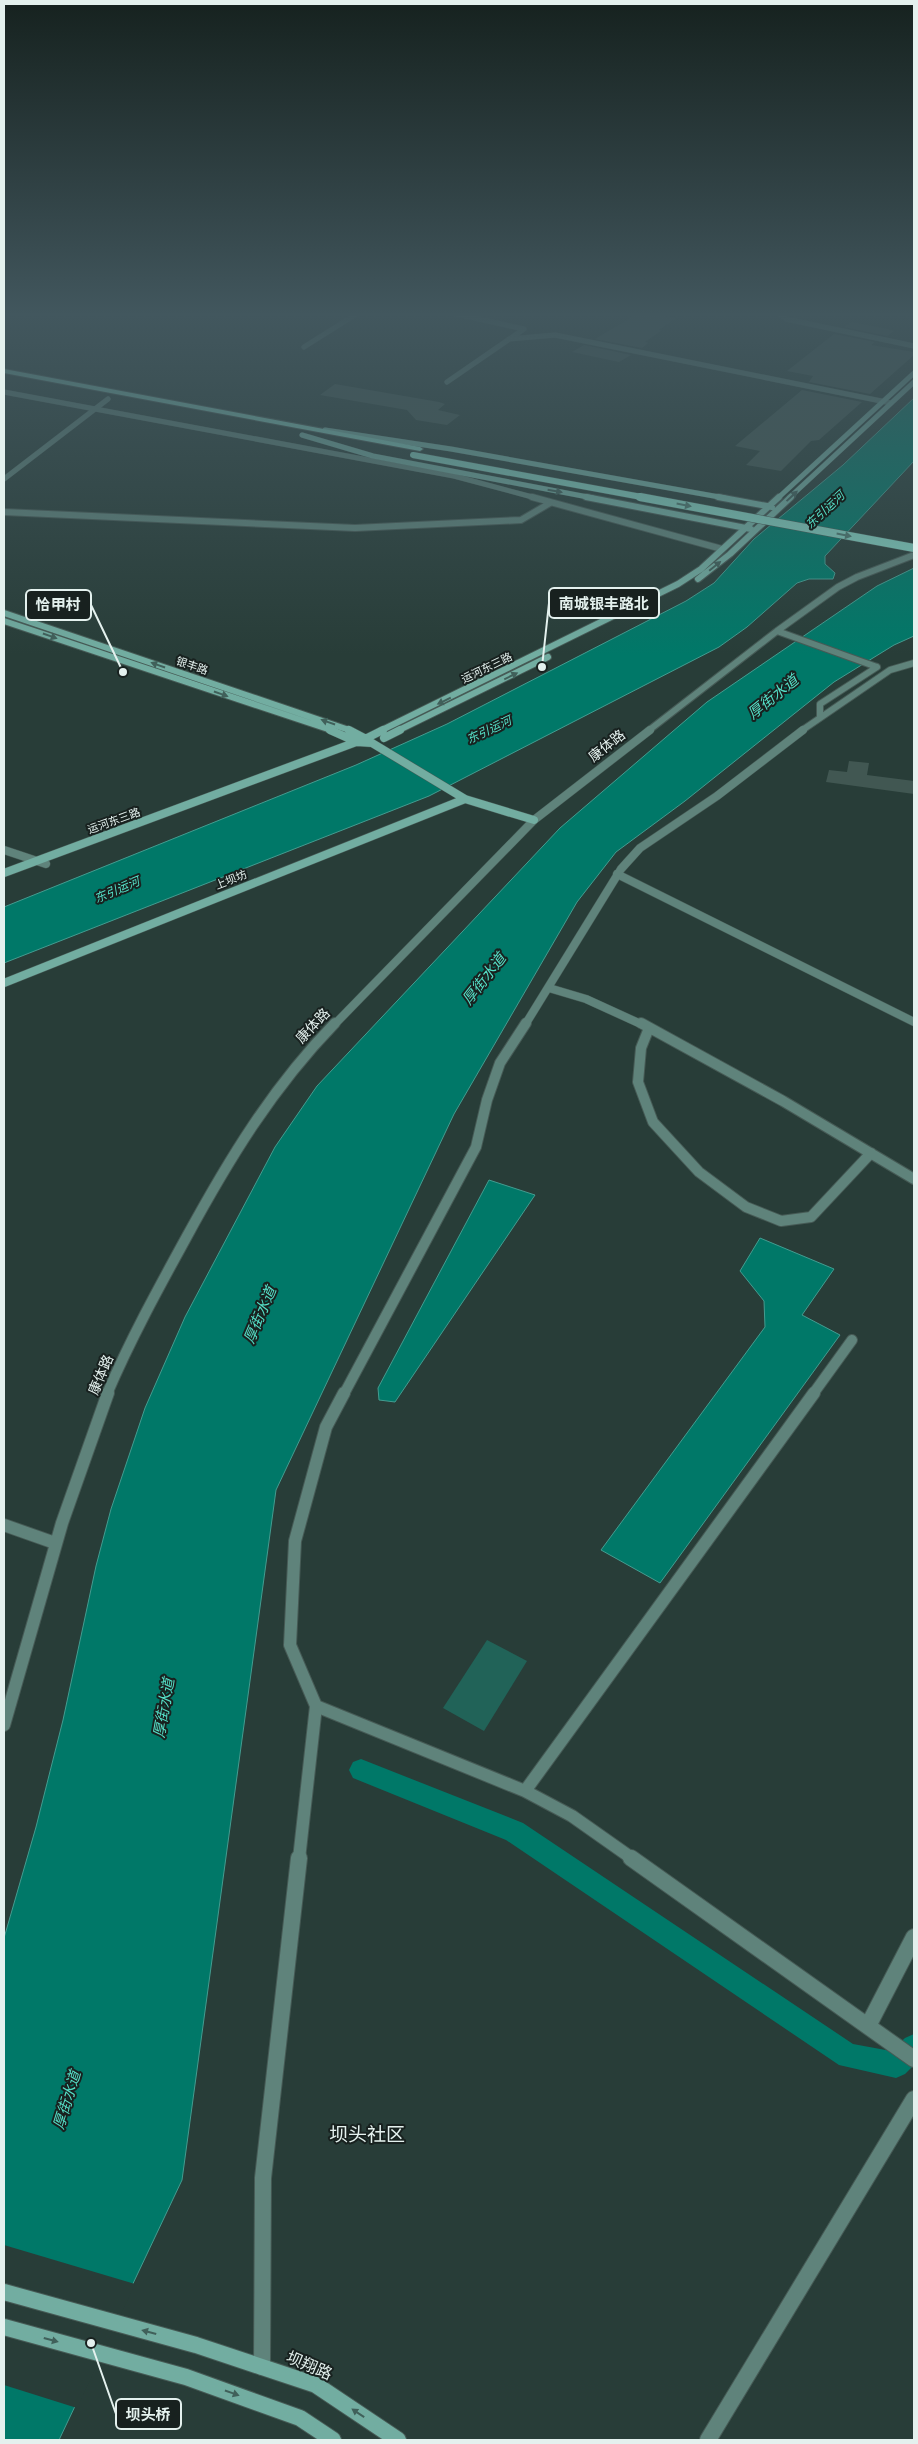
<svg xmlns="http://www.w3.org/2000/svg" width="918" height="2444" viewBox="0 0 918 2444" font-family="'Varela Round','Noto Sans SC',sans-serif">
<style>
.green{fill:#216358}
.water{fill:#007868;stroke:#449c90}
.pier{fill:#283d38}
.lines{fill:none;stroke-linecap:round;stroke-linejoin:round}
.canal{fill:#007868;fill-rule:evenodd}
.building{fill:#415752}
.street-far5-casing{stroke:#465a55;stroke-width:5.5}
.street-far4-casing{stroke:#465a55;stroke-width:8}
.street-far3-casing{stroke:#465a55;stroke-width:9}
.street-far2-casing{stroke:#465a55;stroke-width:12}
.street-far1-casing{stroke:#465a55;stroke-width:14}
.street-casing{stroke:#465a55;stroke-width:18}
.secondary-far3-casing{stroke:#465a55;stroke-width:5.5}
.secondary-far2-casing{stroke:#465a55;stroke-width:8}
.secondary-far1-casing{stroke:#465a55;stroke-width:9}
.secondary-casing{stroke:#465a55;stroke-width:18}
.primary-casing{stroke:#465a55;stroke-width:2}
.street-far5{stroke:#5f837b;stroke-width:5}
.street-far4{stroke:#5f837b;stroke-width:6}
.street-far3{stroke:#5f837b;stroke-width:8}
.street-far2{stroke:#5f837b;stroke-width:10}
.street-far1{stroke:#5f837b;stroke-width:12}
.street{stroke:#5f837b;stroke-width:16}
.secondary-far3{stroke:#72ada1;stroke-width:5}
.secondary-far2{stroke:#72ada1;stroke-width:6}
.secondary-far1{stroke:#72ada1;stroke-width:8}
.secondary{stroke:#72ada1;stroke-width:16}
.primary{fill:#81cdbd;fill-rule:evenodd}
.primary-bridge-far1-casing{stroke:#465a55;stroke-width:7;stroke-linecap:butt}
.primary-bridge-casing{stroke:#465a55;stroke-width:9;stroke-linecap:butt}
.primary-bridge-far1{stroke:#81cdbd;stroke-width:6}
.primary-bridge{stroke:#81cdbd;stroke-width:8}
.oneway{fill:#40605a}
.oneway2{fill:#4c776e}
.labels{text-anchor:middle;dominant-baseline:central;stroke-width:4;stroke-linejoin:round;paint-order:stroke}
.far-street-label{font-size:11px;fill:#e4f1ee;stroke:#18211f}
.far-water-label{font-size:12px;font-style:italic;fill:#55dfc7;stroke:#18211f}
.street-label{font-size:14px;fill:#e4f1ee;stroke:#18211f}
.water-label{font-size:15px;font-style:italic;fill:#55dfc7;stroke:#18211f}
.near-street-label{font-size:16px;fill:#e4f1ee;stroke:#18211f}
.near-quarter-label{font-size:19px;fill:#e4f1ee;stroke:#18211f}
.leader{fill:none;stroke:#e4f1ee;stroke-width:2}
.callout-dot{fill:#e4f1ee;stroke:#18211f;stroke-width:2}
.callout{fill:#18211f;stroke:#e4f1ee;stroke-width:2}
.callout-label{font-size:15px;text-anchor:middle;font-weight:bold;fill:#e4f1ee}
</style>
<rect width="100%" height="100%" fill="#283d38"/>
<path class="green" d="M487,1640L527,1661L484,1731L443,1708Z"/>
<path class="water" d="M914,398V461L825,556V564L835,573L833,579H809L797,583L747,627L719,647L429,796L4,963V907L356,765L447,724L686,601L714,583L754,539L843,465Z
M914,568V636L894,645L834,682L685,801L616,852L577,902L454,1114L276,1490L182,2180L59,2440H4V1938L36,1827L63,1720L96,1566L111,1509L145,1408L185,1317L275,1147L317,1086L560,828L707,702L877,586Z
M489,1180L535,1195L395,1402L379,1400L378,1388Z
M760,1238L834,1269L802,1315L840,1335L660,1583L601,1550L765,1327L764,1301L740,1271Z"/>
<path class="pier" d="M4,2245L135,2284L77,2408L4,2385Z"/>
<g class="lines">
<path class="canal" d="M361,1759L523,1823L853,2044L891,2051L905,2038L914,2034V2065L905,2074L896,2078L839,2065L506,1840L353,1778L349,1770L353,1762Z"/>
</g>
<path class="building" d="M639,313L676,318L659,330H662L645,342L648,343L642,348L595,339Z
M852,322L887,329L894,331L887,336L844,327Z
M834,334L875,342L871,345L914,352V355L870,394L809,382L813,376L787,371Z
M584,345L631,355L619,362L572,352Z
M335,384L439,402L445,404L438,410L460,415L447,425L416,420L407,410L320,395Z
M802,390L862,402L819,440L811,441L781,471L746,465L760,451L735,446Z
M849,761L869,763L867,775L914,781V794L826,782L829,770L847,772Z"/>
<g class="lines">
<g class="street-far5-casing">
<path id="street-far5" d="M779,313L786,319L914,346
M509,339L555,335L891,403
M304,347L358,313
M447,382L524,329L452,313
M4,392L454,476L536,498
M4,479L108,399"/>
</g>
<g class="street-far4-casing">
<path id="street-far4" d="M532,497L722,549
M4,512L355,528L521,520L550,503
M777,631L877,667
M820,717V704L877,667
M648,731L777,631L838,587L857,577L914,555
M801,731L890,670L914,663"/>
</g>
<g class="street-far3-casing">
<path id="street-far3" d="M4,850L46,864
M617,874L914,1022
M549,988L586,999L643,1025
M334,1025L534,820L650,730
M525,1025L621,869L640,848L717,796L803,730"/>
</g>
<g class="street-far2-casing">
<path id="street-far2" d="M641,1023L783,1101L914,1179
M649,1028L641,1048L638,1082L653,1122L699,1172L746,1207L781,1221L811,1217L871,1153
M107,1394C130,1340 158,1289 186,1238C229,1159 272,1088 335,1023
M344,1394L476,1147L487,1100L500,1063L526,1023
M813,1394L852,1340"/>
</g>
<g class="street-far1-casing">
<path id="street-far1" d="M4,1525L55,1543
M316,1706L525,1791L572,1816L633,1859
M4,1725L62,1523L108,1393
M525,1791L814,1393
M299,1859L316,1706L290,1645L295,1541L326,1427L344,1393"/>
</g>
<g class="street-casing">
<path id="street" d="M631,1858L914,2059
M868,2026L914,1937
M262,2367L263,2178L299,1858
M708,2440L914,2099"/>
</g>
<g class="secondary-far3-casing">
<path id="secondary-far3" d="M325,430L451,449L725,498
M302,435L373,456L593,498
M778,498L914,373
M789,498L914,382"/>
</g>
<g class="secondary-far2-casing">
<path id="secondary-far2" d="M586,497L751,529
M718,497L772,507
M698,579L730,554L791,497
M4,613L352,731
M4,621L334,731
M380,731L678,584L701,569L779,497
M397,731L548,657"/>
</g>
<g class="secondary-far1-casing">
<path id="secondary-far1" d="M330,730L357,742L372,743L465,799L534,820
M349,730L370,741
M384,738L400,730
M4,873L367,738L383,730
M4,983L465,799"/>
</g>
<g class="secondary-casing">
<path id="secondary" d="M4,2292L196,2345L316,2385L398,2440
M4,2327L186,2377L300,2418L333,2440"/>
</g>
<g class="primary-casing">
<path id="primary" d="M4,369L420,447L423,449L420,451L4,373Z"/>
</g>
<use href="#street-far5" class="street-far5"/>
<use href="#street-far4" class="street-far4"/>
<use href="#street-far3" class="street-far3"/>
<use href="#street-far2" class="street-far2"/>
<use href="#street-far1" class="street-far1"/>
<use href="#street" class="street"/>
<use href="#secondary-far3" class="secondary-far3"/>
<use href="#secondary-far2" class="secondary-far2"/>
<use href="#secondary-far1" class="secondary-far1"/>
<use href="#secondary" class="secondary"/>
<use href="#primary" class="primary"/>
<g class="primary-bridge-far1-casing">
<path id="primary-bridge-far1" d="M413,455L647,498"/>
</g>
<g class="primary-bridge-casing">
<path id="primary-bridge" d="M640,497L914,548"/>
</g>
<use href="#primary-bridge-far1" class="primary-bridge-far1"/>
<use href="#primary-bridge" class="primary-bridge"/>
</g>
<defs><path id="oneway-solid" d="M-6-.8H1V-3.2L6.5 0L1 3.2V.8H-6Z" transform="scale(1.25)"/></defs>
<g class="oneway">
<use href="#oneway-solid" transform="translate(555 491) rotate(10)"/>
<use href="#oneway-solid" transform="translate(792 496) rotate(-43)"/>
<use href="#oneway-solid" transform="translate(715 566) rotate(-39)"/>
<use href="#oneway-solid" transform="translate(50 636) rotate(19)"/>
<use href="#oneway-solid" transform="translate(158 665) rotate(-161)"/>
<use href="#oneway-solid" transform="translate(511 676) rotate(-26)"/>
<use href="#oneway-solid" transform="translate(221 694) rotate(19)"/>
<use href="#oneway-solid" transform="translate(444 701) rotate(154)"/>
<use href="#oneway-solid" transform="translate(328 722) rotate(-161)"/>
<use href="#oneway-solid" transform="translate(149 2332) rotate(-165)"/>
<use href="#oneway-solid" transform="translate(51 2340) rotate(15)"/>
<use href="#oneway-solid" transform="translate(232 2393) rotate(19)"/>
<use href="#oneway-solid" transform="translate(358 2413) rotate(-146)"/>
</g>
<g class="oneway2">
<use href="#oneway-solid" transform="translate(684 505) rotate(11)"/>
<use href="#oneway-solid" transform="translate(844 535) rotate(11)"/>
</g>
<linearGradient id="sky" x2="0" y2="1"><stop stop-color="#16221f"/><stop offset="0.48" stop-color="#42575e"/><stop offset="1" stop-color="#42575e" stop-opacity="0"/></linearGradient>
<rect width="918" height="655" fill="url(#sky)"/>
<g class="labels">
<g class="far-street-label">
<text transform="translate(192 666) rotate(19)">银丰路</text>
<text transform="translate(487 668) rotate(-26)">运河东三路</text>
<text transform="translate(114 821) rotate(-20)">运河东三路</text>
<text transform="translate(231 880) rotate(-22)">上坝坊</text>
</g>
<g class="far-water-label">
<text transform="translate(825 510) rotate(-43)">东引运河</text>
<text transform="translate(489 730) rotate(-25)">东引运河</text>
<text transform="translate(117 890) rotate(-23)">东引运河</text>
</g>
<g class="street-label">
<text transform="translate(607 746) rotate(-38)">康体路</text>
<text transform="translate(313 1026) rotate(-46)">康体路</text>
<text transform="translate(101 1375) rotate(-67)">康体路</text>
</g>
<g class="water-label">
<text transform="translate(773 697) rotate(-39)">厚街水道</text>
<text transform="translate(484 979) rotate(-52)">厚街水道</text>
<text transform="translate(260 1315) rotate(-67)">厚街水道</text>
<text transform="translate(164 1708) rotate(-80)">厚街水道</text>
<text transform="translate(67 2100) rotate(-73)">厚街水道</text>
</g>
<g class="near-street-label">
<text transform="translate(309 2366) rotate(23)">坝翔路</text>
</g>
<g class="near-quarter-label">
<text x="367" y="2135">坝头社区</text>
</g>
</g>
<path class="leader" d="M542 667L549 603M123 672L91 605M91 2343L116 2414"/>
<g class="callout-dot">
<circle cx="542" cy="667" r="5"/>
<circle cx="123" cy="672" r="5"/>
<circle cx="91" cy="2343" r="5"/>
</g>
<g class="callout">
<rect x="549" y="588" width="110" height="30" rx="5"/>
<rect x="26" y="590" width="65" height="30" rx="5"/>
<rect x="116" y="2399" width="65" height="30" rx="5"/>
</g>
<g class="callout-label">
<text x="604" y="609">南城银丰路北</text>
<text x="58" y="610">恰甲村</text>
<text x="148" y="2420">坝头桥</text>
</g>
<rect width="918" height="2444" fill="none" stroke="#e4f1ee" stroke-width="10"/>
</svg>
